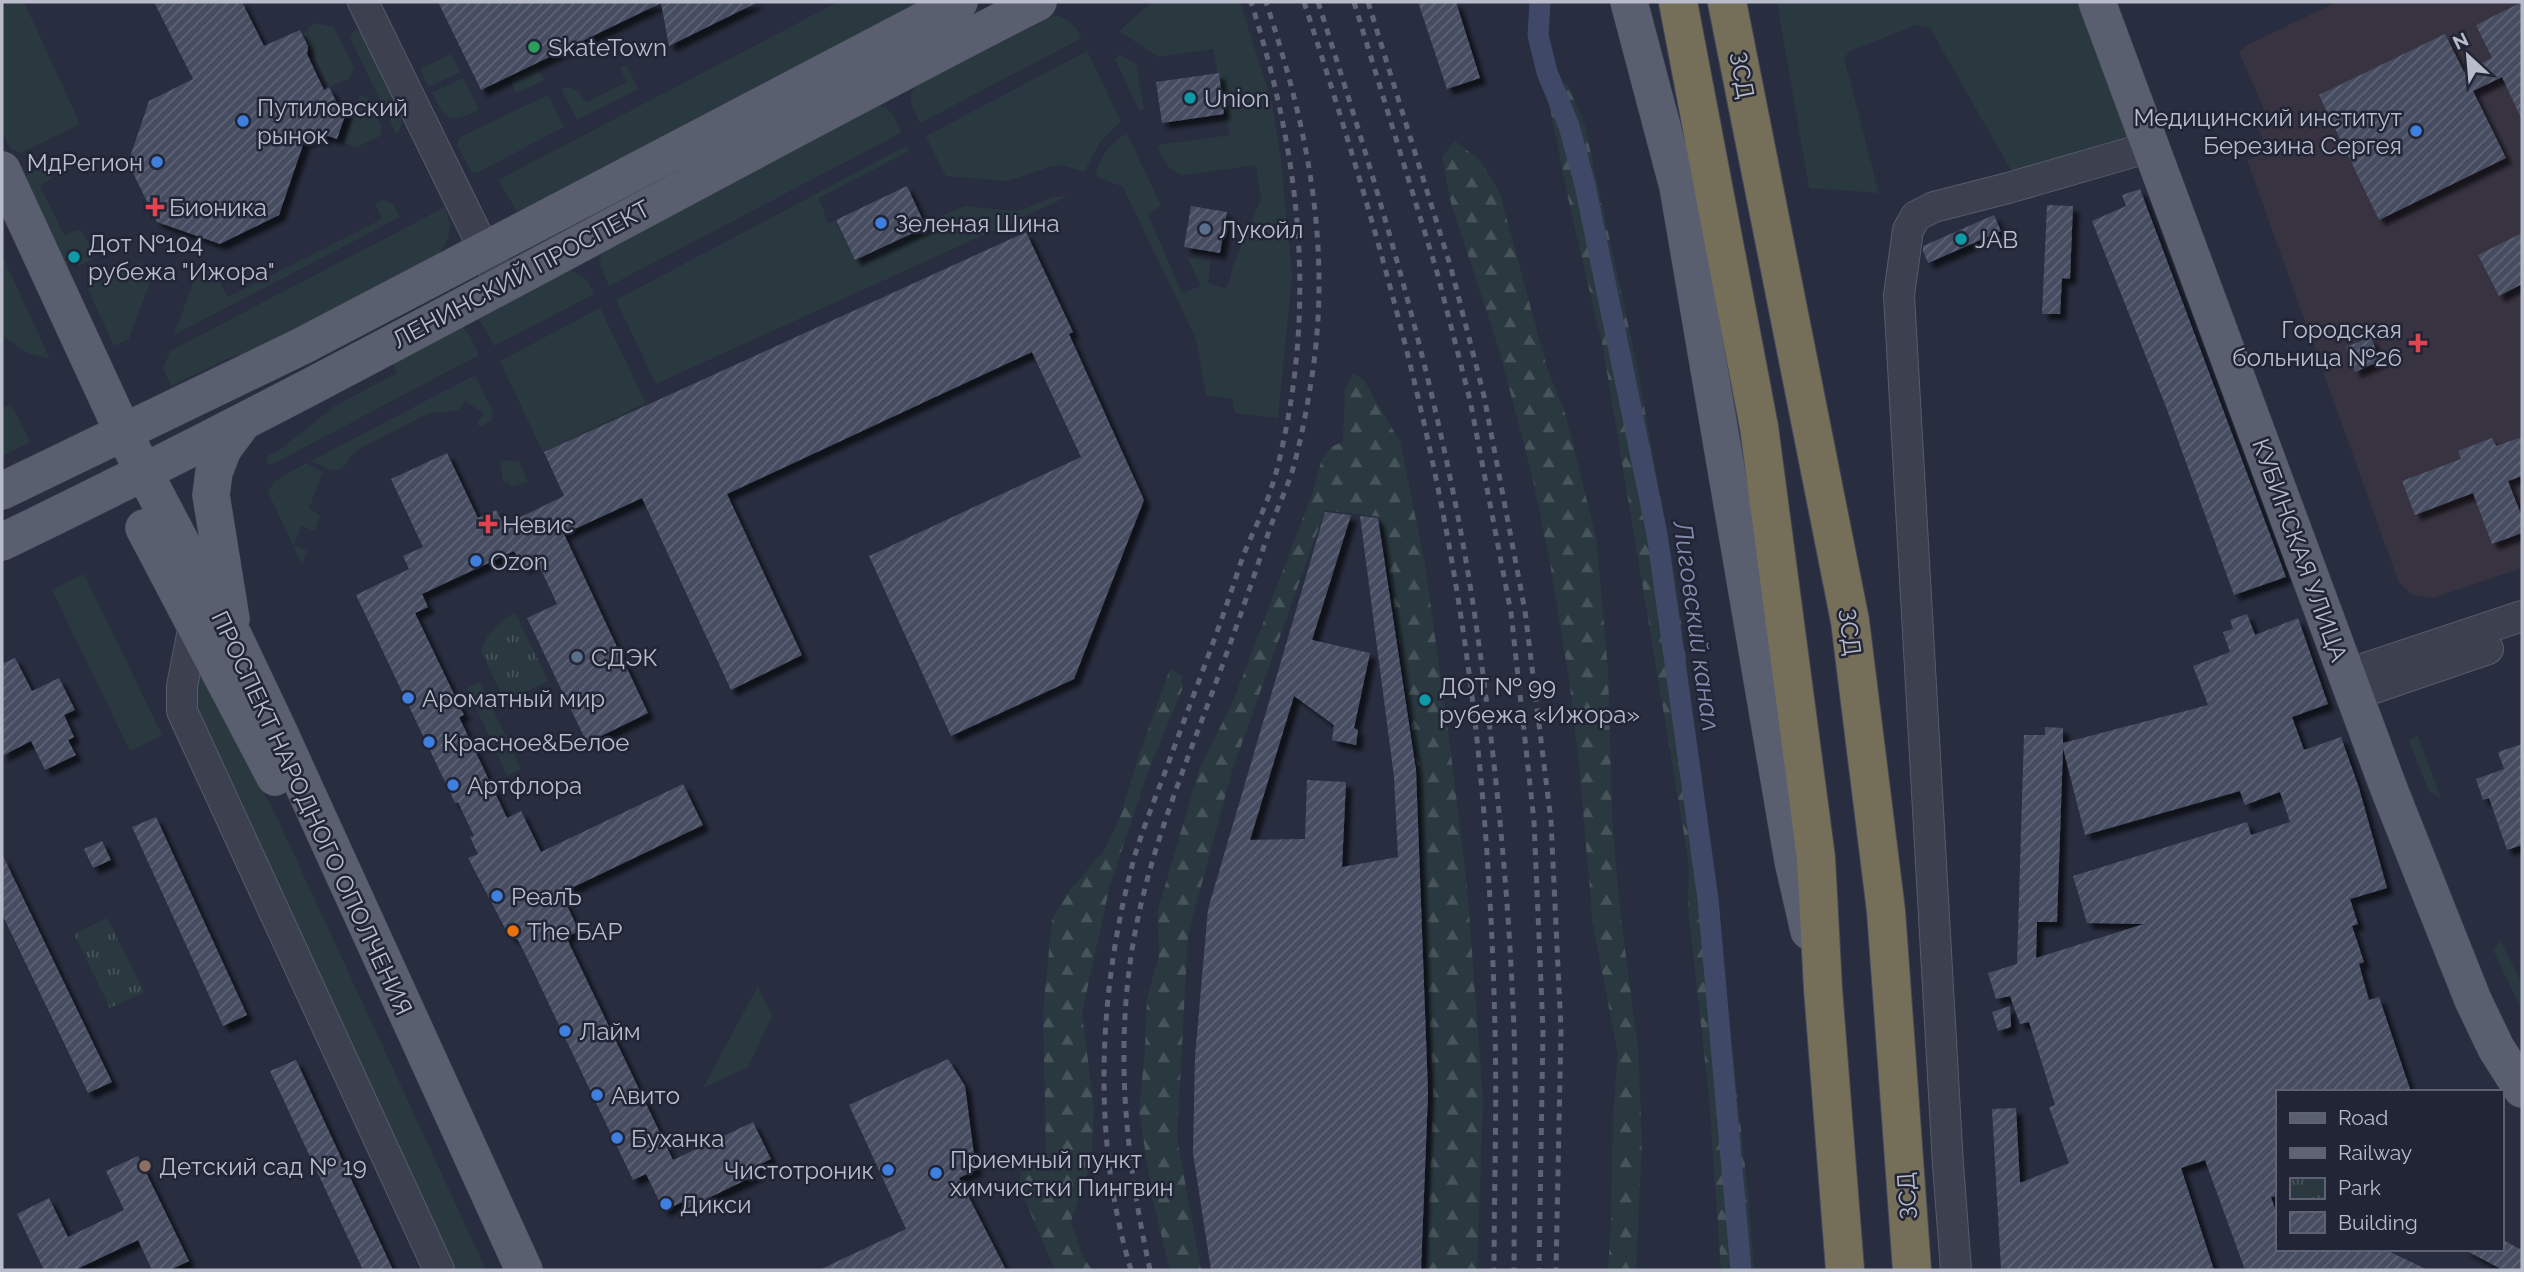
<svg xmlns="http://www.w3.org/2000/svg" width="2524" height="1272" viewBox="0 0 2524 1272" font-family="Raleway,sans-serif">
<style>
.medical{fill:#383341}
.green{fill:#2a3940}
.forest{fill:url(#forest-firs)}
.park{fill:url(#park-tufts)}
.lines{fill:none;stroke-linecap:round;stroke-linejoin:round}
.canal{stroke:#3f4867;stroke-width:21}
.building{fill:url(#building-hatch);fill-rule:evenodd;filter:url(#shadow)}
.minor-casing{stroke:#575b6a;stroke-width:32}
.major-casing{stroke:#464959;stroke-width:38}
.highway-casing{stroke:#444857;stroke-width:40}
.minor{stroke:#3c404f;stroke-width:30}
.major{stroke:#5a5f6f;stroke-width:37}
.highway{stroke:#756f5a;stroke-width:38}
.rail{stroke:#5e6376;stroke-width:5;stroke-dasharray:7 7;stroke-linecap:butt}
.leisure-dot{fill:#2e9e5b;stroke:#212535;stroke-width:2.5}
.culture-dot{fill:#0f9aa8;stroke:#212535;stroke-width:2.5}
.shop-dot{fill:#3f7fe0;stroke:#212535;stroke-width:2.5}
.health-dot{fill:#e0444e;stroke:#212535;stroke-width:2.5}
.service-dot{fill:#5c6f8a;stroke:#212535;stroke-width:2.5}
.food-dot{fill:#e8710a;stroke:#212535;stroke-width:2.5}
.education-dot{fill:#8d6e63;stroke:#212535;stroke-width:2.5}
.labels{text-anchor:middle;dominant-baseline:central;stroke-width:5;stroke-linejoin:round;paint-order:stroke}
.poi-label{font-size:24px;fill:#b9bcca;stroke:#212535;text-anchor:start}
.street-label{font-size:24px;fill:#b9bcca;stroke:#212535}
.water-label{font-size:26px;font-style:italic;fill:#838daf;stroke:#212535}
</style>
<defs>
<pattern id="forest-firs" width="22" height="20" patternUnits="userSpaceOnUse" patternTransform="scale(1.75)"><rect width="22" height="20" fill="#2a3940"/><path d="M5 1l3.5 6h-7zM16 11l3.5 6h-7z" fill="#47545a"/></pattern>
<pattern id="park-tufts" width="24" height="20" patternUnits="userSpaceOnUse" patternTransform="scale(1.75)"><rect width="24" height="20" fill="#2a3940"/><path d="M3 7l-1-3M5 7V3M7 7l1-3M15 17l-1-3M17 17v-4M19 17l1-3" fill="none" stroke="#47545a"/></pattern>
<pattern id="building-hatch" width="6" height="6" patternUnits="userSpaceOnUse" patternTransform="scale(1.75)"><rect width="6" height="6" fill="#474d61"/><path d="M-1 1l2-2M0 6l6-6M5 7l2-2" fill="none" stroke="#5f6576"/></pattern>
<filter id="shadow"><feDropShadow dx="6" dy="6" stdDeviation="2" flood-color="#0009"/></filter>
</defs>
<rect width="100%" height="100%" fill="#282d3f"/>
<path class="medical" d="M2337,2H2522V568L2433,598L2413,595L2399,583L2247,160L2267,152L2278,144L2263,140L2256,122L2267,116L2239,52L2247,45Z"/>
<path class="green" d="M2,2H24L80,124L21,153L11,150L2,132Z
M838,2H920L517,212L498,180Z
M1152,2H1240L1272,103L1281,160L1292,276L1278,418L1235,413L1232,399L1206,395L1196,339L1123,187L1095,176C1100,157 1109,142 1127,134L1161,205L1148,215L1182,293L1201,286L1187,257L1211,261L1208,283L1224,288L1228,286L1233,266L1261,199L1256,165L1184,175C1168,172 1163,159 1157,145L1230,135L1213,49L1158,57L1119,31Z
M1777,2H2086L2137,142L2022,173L2011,170L1930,28L1916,25L1850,51L1844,58L1879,193L1809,188Z
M1055,15C1068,17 1076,27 1082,38L920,123C914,110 905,98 916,86Z
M317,23L334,27L354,68L349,78L329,87L303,34L307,32L308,27Z
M356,29L363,36L401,118L402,124L397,135L350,38L352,32Z
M1087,51L1121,121L1100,142L1084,172L1063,165L1049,167L1007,181L946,176L926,136Z
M451,54L460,72L429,87L420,69Z
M1120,54L1136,64L1144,109L1139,110L1115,59Z
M626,65L638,89L577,120L561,89C574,85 579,92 586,102L627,82L620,68Z
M537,67L544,80L516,93L510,80Z
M463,78L479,110C449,124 446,121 432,93Z
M360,95L368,98L382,127L380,136L357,147L344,143Z
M548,95L564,127L477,173L471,172L457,145L460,137Z
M878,106C893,107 896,121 901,133L609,286L600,265L601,254L604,250Z
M906,146L909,151L819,198L828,223L835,221L855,260L934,224L933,219L965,206L1014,211L1025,209L1052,197L1069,196L656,384L616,300Z
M44,166L50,168L53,177L40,186L64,235L77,230L82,231L94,255L91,260L79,266L76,261L61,266L24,178L30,172Z
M383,200L393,204L400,217L174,335L197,272L211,265L228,297L382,219L375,204Z
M445,207C453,227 451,242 435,257L268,345L227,359L171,386L163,368L170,351Z
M2,255L50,359L27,353L2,335Z
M140,262L150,282L129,339L114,346L87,287Z
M571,270L587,280L594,294L494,346L485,328L477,317Z
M600,308L646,403L543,452L500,361Z
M462,326L470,336L479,355L271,465L266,462L267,456L278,451L335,406L397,373L392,362Z
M475,375L493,412L492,421L479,427L478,422L484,414L465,401L458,411L429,413L355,451L344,467L338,470H331L311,461Z
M11,404L30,442L2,456V408Z
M500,460L519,461L528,482L511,487L508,482L503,483Z
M306,463L323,472L309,508L320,516L315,531L301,526L294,545L307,551L302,565L268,492L274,482Z
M84,574L162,735L130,751L52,590Z
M200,664L284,833L486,1270H452L194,698Z
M480,682L521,769L507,776L467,688Z
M2418,736L2441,798L2429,792L2409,740Z
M2500,940L2522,984V1010L2493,950Z
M758,986L772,1016L748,1067L703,1088Z"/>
<path class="forest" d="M1551,83L1568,84L1585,126L1635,356L1675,577L1707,817L1748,1194L1754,1270H1721L1709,1097L1688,908L1689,864L1603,348L1570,207L1546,88Z
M1455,141L1481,161L1500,194L1547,368L1565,413L1596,537L1608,670L1612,818L1620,911L1638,1048L1642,1141L1636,1270H1608L1611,1224L1613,1114L1618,1054L1593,925L1579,765L1570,686L1550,563L1532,475L1499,349L1451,203L1442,157Z
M1353,374L1363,379L1400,442L1425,564L1450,746L1467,887L1483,1099L1477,1270H1427L1433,1092L1418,773L1381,517L1325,510L1232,771L1188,935L1177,1138L1201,1270H1170L1153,1201L1139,1111L1145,1051L1147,999L1159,955L1158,910L1199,770L1235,697L1312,494L1322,459L1333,446L1343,442L1345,388Z
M1170,669L1182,676V690L1149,769L1110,885L1082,1013L1094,1109L1091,1162L1071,1222L1083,1257L1093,1270H1055L1019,1186L1023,1157L1046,1154L1043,1011L1052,920L1070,890L1104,851L1121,815L1138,758Z"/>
<path class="park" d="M515,612L548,681L505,701L481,651C488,631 499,623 515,612Z
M107,918L144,992L110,1008L74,934Z"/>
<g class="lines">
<path class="canal" d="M1540,2L1538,35L1547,72L1569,126L1585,185L1657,534L1708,899L1741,1270"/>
</g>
<path class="building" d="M154,2H242L264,46L300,30L308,46L307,54L324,90L329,87L338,105L347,110L337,139L328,136L320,138L317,136L304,142L279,215L220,244L157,222L128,163L149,101L193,79Z
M438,2H758L669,46L661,3L481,90Z
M1418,2H1456L1480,78L1447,89Z
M2522,2V120L2502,77L2473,91L2506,158L2379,220L2319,95L2445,34L2464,72L2492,58L2476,25Z
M1219,73L1224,114L1162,123L1156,82Z
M907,186L926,227L855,260L836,220Z
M2140,189L2286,577L2234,595L2166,407L2092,221L2126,206L2122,195Z
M2047,205L2073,206L2070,279L2062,278L2060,314H2042Z
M1191,206L1227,212L1220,253L1184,247Z
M1994,215L2001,231L1928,263L1923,251V246Z
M1026,232L1073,332L1069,334L1144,500L1074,679L951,736L869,556L1081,457L1032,352L727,494L802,655L731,690L642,498L564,534L648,713L587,743L527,618L557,604L537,561L523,568L514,551L422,594L428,607L415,613L464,715L459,717L507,818L521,811L541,852L683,784L703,825L561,893L579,931L566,937L673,1160L753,1122L771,1159L755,1167L758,1174L686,1209L682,1202L664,1211L646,1174L633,1180L526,956L518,940L508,934L468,858L478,854L470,837L474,836L458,802L455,803L356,595L409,569L403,556L423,547L391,479L447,453L478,518L496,510L504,525L564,496L544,452Z
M2522,233V284L2499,296L2478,255Z
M2371,337L2380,361L2355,372L2346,347Z
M2522,437V476L2508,481L2522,517V533L2492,544L2473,493L2415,515L2402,481L2461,459L2458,451L2492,438L2496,446Z
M1325,512L1351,515L1312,640L1370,653L1354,728L1358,730L1356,745L1332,740L1334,725L1294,696L1250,840L1305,839L1307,780L1346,782L1342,867L1398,857L1394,777L1360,516L1378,518L1416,770L1428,1093L1421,1270H1211L1193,1153L1195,1057L1208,909Z
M2247,614L2255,635L2298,618L2328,704L2292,717L2304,750L2341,737L2359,788L2387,888L2350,899L2358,924L2352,926L2364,962L2359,964L2369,1000L2379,997L2411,1092H2277V1196L2271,1197L2277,1215V1249H2384L2428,1270H2245L2205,1160L2181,1168L2214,1270H2001L1992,1109L2016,1108L2020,1183L2069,1163L2049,1107L2055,1105L2029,1022L2020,1024L2010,996L1996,999L1988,973L2017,964L2024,735H2045V727L2063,728V743L2208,705L2193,666L2230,652L2223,632L2233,629L2230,620ZM2063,748L2085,835L2240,791L2245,805L2280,792L2290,822L2251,835L2247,822L2073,876L2087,923L2144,924L2036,958L2037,922H2057Z
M15,658L32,691L59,678L75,710L64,715L74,737L68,740L76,755L45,770L31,741L2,756V664Z
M2522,744V845L2507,850L2489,798L2483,800L2476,779L2504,769L2498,752Z
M156,817L247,1015L223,1026L132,827Z
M102,841L111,860L93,868L84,849Z
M2,854L112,1082L88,1093L2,914Z
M2010,1006L2011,1027L1998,1031L1992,1012Z
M948,1059L965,1086L976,1170L959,1178L1006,1270H819L906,1229L849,1105Z
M296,1060L393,1270H363L270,1071Z
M138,1156L189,1261L170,1270H152L138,1240L75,1270H44L17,1214L49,1198L68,1237L124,1210L106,1171Z
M2501,1239L2522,1250V1270H2503L2463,1249H2501Z"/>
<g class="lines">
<g class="minor-casing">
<path id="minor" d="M363,2L501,284
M194,625L182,686V711L439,1270
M2351,686L2366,668L2522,616
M2351,686L2374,688L2488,649
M1956,1270L1948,1165L1899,295L1908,230L1916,216L1934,207L2008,188L2150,147"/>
</g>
<g class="major-casing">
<path id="major" d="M1629,2L1678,187L1793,861L1809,931
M2097,2L2389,789L2473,1000L2496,1048L2522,1089
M2,170L123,432L209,596L234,637L279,732L524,1270
M2,491L302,346L959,2
M144,528L275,777
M2,542C353,373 691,179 1038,2
M231,619L211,495L214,472L223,449L243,422"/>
</g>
<g class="highway-casing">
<path id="highway" d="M1678,2L1759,427L1816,858L1823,989L1845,1270
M1727,2L1850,621L1886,911L1912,1270"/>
</g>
<use href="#minor" class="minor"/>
<use href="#major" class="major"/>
<use href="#highway" class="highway"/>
<path class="rail" d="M1304,2C1370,203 1429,407 1461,617C1482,752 1492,894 1495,1030C1497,1110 1494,1190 1494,1270
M1318,2C1383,203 1444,407 1475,617C1495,754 1509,892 1514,1030C1517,1110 1514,1190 1514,1270
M1354,2L1437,272L1470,400L1511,613L1534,821L1543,1030L1539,1270
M1368,2L1451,268L1484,396L1525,611L1551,821L1561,1030L1556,1270
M1131,1270C1091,1138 1098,988 1135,855C1145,822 1159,789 1171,756C1194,693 1219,630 1240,565C1249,538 1264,513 1272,486C1278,468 1282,448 1286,429C1315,281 1296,143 1251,2
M1150,1270C1126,1160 1114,1050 1134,938C1147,865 1174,794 1200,725C1224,662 1247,598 1268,534C1275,513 1285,493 1292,472C1301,441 1307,408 1312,376C1332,245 1307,126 1266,2"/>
</g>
<circle class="leisure-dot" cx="534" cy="47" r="7"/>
<g class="culture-dot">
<circle cx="1190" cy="98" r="7"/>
<circle cx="1961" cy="239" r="7"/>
<circle cx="74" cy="257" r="7"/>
<circle cx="1425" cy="700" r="7"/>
</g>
<g class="shop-dot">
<circle cx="243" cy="121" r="7"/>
<circle cx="2416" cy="131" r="7"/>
<circle cx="157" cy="162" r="7"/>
<circle cx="881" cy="223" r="7"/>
<circle cx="476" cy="561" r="7"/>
<circle cx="408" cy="698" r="7"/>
<circle cx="429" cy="742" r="7"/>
<circle cx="453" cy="785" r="7"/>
<circle cx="497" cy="896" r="7"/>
<circle cx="565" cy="1031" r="7"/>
<circle cx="597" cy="1095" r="7"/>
<circle cx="617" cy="1138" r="7"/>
<circle cx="888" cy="1170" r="7"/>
<circle cx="936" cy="1173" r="7"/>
<circle cx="666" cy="1204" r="7"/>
</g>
<g class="health-dot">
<path d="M151.5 196.5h7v7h7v7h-7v7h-7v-7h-7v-7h7z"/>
<path d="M2414.5 332.5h7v7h7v7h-7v7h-7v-7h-7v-7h7z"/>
<path d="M484.5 513.5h7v7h7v7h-7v7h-7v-7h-7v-7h7z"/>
</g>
<g class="service-dot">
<circle cx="1205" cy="229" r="7"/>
<circle cx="577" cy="657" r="7"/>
</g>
<circle class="food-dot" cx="513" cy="931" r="7"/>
<circle class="education-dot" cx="145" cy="1166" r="7"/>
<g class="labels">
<g class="poi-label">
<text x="548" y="47">SkateTown</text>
<text x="1204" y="98">Union</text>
<text x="257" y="107">Путиловский<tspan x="257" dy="28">рынок</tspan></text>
<text x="2402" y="117" text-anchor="end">Медицинский институт<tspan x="2402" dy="28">Березина Сергея</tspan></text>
<text x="143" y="162" text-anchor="end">МдРегион</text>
<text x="169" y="207">Бионика</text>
<text x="895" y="223">Зеленая Шина</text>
<text x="1219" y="229">Лукойл</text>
<text x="1975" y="239">JAB</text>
<text x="88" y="243">Дот №104<tspan x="88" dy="28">рубежа "Ижора"</tspan></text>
<text x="2402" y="329" text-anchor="end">Городская<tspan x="2402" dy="28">больница №26</tspan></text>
<text x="502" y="524">Невис</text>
<text x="490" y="561">Ozon</text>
<text x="591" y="657">СДЭК</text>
<text x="1439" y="686">ДОТ № 99<tspan x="1439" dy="28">рубежа «Ижора»</tspan></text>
<text x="422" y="698">Ароматный мир</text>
<text x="443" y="742">Красное&amp;Белое</text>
<text x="467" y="785">Артфлора</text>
<text x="511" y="896">РеалЪ</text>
<text x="527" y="931">The БАР</text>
<text x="579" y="1031">Лайм</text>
<text x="611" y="1095">Авито</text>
<text x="631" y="1138">Буханка</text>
<text x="950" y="1159">Приемный пункт<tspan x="950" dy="28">химчистки Пингвин</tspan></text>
<text x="159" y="1166">Детский сад № 19</text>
<text x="874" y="1170" text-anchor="end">Чистотроник</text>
<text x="680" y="1204">Дикси</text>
</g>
<g class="street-label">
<text transform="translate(1742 75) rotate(79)">ЗСД</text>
<text transform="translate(521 274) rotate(-28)">ЛЕНИНСКИЙ ПРОСПЕКТ</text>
<text transform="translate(2300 550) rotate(70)">КУБИНСКАЯ УЛИЦА</text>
<text transform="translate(1850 632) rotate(82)">ЗСД</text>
<text transform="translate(312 813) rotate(65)">ПРОСПЕКТ НАРОДНОГО ОПОЛЧЕНИЯ</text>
<text transform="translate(1907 1196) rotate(-94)">ЗСД</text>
</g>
<g class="water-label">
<text transform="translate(1697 626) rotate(82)">Лиговский канал</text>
</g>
</g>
<rect width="2524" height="1272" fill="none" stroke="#b9bcca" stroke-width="7"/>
<rect x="2276" y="1090" width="228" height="161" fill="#212535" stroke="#5e6171" stroke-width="2"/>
<rect x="2290" y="1113" width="35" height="10" fill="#5a5f6f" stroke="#5e6171" stroke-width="2"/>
<text x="2338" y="1125" font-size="21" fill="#b9bcca">Road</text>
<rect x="2290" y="1148" width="35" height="10" fill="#5e6376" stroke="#5e6171" stroke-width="2"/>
<text x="2338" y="1160" font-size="21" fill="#b9bcca">Railway</text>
<rect x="2290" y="1178" width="35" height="21" fill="url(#park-tufts)" stroke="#5e6171" stroke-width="2"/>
<text x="2338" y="1195" font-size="21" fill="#b9bcca">Park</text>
<rect x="2290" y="1212" width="35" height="21" fill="url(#building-hatch)" stroke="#5e6171" stroke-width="2"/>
<text x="2338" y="1230" font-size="21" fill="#b9bcca">Building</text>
<g transform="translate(2468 56) rotate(334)" stroke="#212535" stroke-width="5" paint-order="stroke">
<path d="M0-5L12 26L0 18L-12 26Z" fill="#b9bcca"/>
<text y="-10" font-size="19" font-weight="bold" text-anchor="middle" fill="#b9bcca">N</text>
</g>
</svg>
